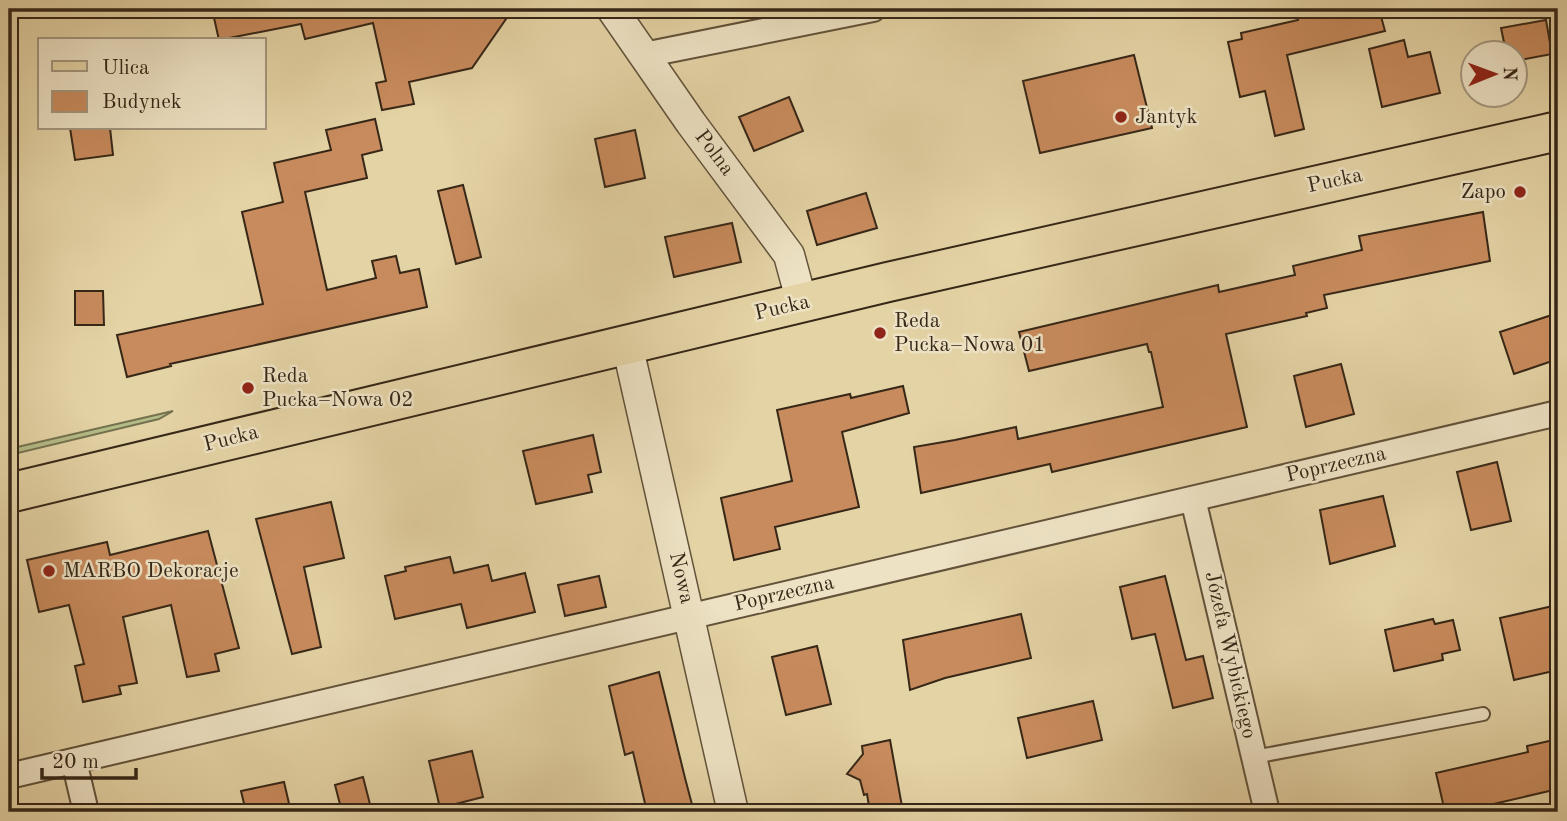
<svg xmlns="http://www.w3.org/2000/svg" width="1567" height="821" viewBox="0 0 1567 821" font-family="'Old Standard TT',serif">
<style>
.green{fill:#b4bc87;stroke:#75724f;stroke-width:2}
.building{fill:#c88b5d;stroke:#362717;stroke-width:2}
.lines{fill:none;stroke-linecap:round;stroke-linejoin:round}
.service-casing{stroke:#62523a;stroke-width:16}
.minor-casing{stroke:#62523a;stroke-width:28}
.tertiary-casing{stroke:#62523a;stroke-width:33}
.primary-casing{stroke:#362717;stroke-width:42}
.service{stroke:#ede2c4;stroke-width:12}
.minor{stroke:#ede2c4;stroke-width:24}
.tertiary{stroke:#ede2c4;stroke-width:30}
.primary{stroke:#e4d3a5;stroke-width:38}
.poi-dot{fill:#8f2418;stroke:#ede2c4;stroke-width:2.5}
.labels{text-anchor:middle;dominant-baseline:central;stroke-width:5;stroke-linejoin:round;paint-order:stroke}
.poi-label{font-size:21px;fill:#362717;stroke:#ede2c4;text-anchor:start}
.street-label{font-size:21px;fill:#362717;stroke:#ede2c4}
</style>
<rect width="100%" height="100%" fill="#e4d3a5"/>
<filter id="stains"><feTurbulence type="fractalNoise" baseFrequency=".00286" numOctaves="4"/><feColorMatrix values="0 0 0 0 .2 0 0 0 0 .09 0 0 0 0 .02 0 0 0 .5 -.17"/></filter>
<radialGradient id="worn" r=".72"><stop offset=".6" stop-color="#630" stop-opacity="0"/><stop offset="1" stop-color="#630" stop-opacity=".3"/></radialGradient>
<path class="green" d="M14,200L13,448L173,411L159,419L14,454L10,450L9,203Z"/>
<path class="building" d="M212,9H513L472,68L409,82L414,104L382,110L376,83L386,81L373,23L305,39L301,24L219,40Z
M1295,9H1379L1385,31L1287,55L1304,129L1275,136L1265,91L1240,97L1228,42L1242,39L1241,33L1298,20Z
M1546,20L1552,54L1515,61V52H1506L1501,28Z
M1404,40L1408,57L1430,52L1440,93L1382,107L1369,49Z
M1134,55L1152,128L1040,153L1023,81Z
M789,97L803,131L754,151L739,117Z
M375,119L382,150L362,155L367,178L305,192L327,290L376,278L372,261L396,256L400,273L419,269L427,307L170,364L171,366L127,377L117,335L263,304L242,212L283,202L274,163L331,150L326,130Z
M70,128H110L113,155L75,160Z
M635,130L645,178L605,187L595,139Z
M463,185L481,257L456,264L438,191Z
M866,193L877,228L817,245L807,211Z
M1483,212L1490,261L1324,295L1327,308L1306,313L1307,316L1226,334L1247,427L1052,472L1050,464L921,493L914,447L955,440L1016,427L1018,439L1163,407L1151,352H1149L1147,344L1029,371L1019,332L1218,285L1219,292L1295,275L1293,266L1362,250L1359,236Z
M732,223L741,262L674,277L665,237Z
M75,291H103L104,325H75Z
M1558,313V359L1514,374L1500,332Z
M1341,364L1354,414L1306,427L1294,376Z
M903,386L909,413L842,432L859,507L775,527L780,549L734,560L721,498L792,481L777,410L850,394L851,398Z
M593,435L601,472L588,475L592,492L536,504L523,451Z
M1497,462L1511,521L1471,530L1457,472Z
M1383,496L1395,546L1330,564L1320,510Z
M331,502L344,558L304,567L321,647L292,654L256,519Z
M208,531L239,648L215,654L219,671L187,677L171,605L123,617L137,683L119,686L121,694L83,702L75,666L84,664L69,605L39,612L27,560L107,542L110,555Z
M450,557L454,573L488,565L492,581L525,573L535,612L467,628L461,604L395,619L385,576L406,571L405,567Z
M599,576L606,607L565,616L558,585Z
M1165,576L1186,660L1203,656L1213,698L1173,708L1155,634L1132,639L1120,587Z
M1553,606L1558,628V670L1514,680L1500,618Z
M1021,614L1031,658L945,678L910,690L903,640Z
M1433,619L1435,624L1453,620L1460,650L1442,654L1443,660L1394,671L1385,630Z
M817,646L831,704L786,715L772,657Z
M659,672L685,778L694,812H647L633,752L625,755L609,686Z
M1093,701L1102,740L1027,758L1018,718Z
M1558,739V789L1459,812H1445L1436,773L1528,752L1527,746Z
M890,740L903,812H870L867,794L864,795L860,780L847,774L863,754L862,746Z
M472,751L483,797L440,808L429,761Z
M363,777L372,812H342L335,785Z
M284,782L291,812H246L241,791Z"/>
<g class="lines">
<g class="service-casing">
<path id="service" d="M1254,757L1483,714"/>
</g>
<g class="minor-casing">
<path id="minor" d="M644,55L873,9
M1193,499L1267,812
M74,761L86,812
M9,776L1558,413"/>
</g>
<g class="tertiary-casing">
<path id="tertiary" d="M612,9L691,123L789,255L802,303
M627,344L733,812"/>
</g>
<g class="primary-casing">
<path id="primary" d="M9,493L888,282L1558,131"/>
</g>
<use href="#service" class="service"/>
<use href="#minor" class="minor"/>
<use href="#tertiary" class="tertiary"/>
<use href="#primary" class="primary"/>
</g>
<g class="poi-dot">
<circle cx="1121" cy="117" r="7"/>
<circle cx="1520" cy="192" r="7"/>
<circle cx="880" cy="333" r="7"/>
<circle cx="248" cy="388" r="7"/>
<circle cx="49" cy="571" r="7"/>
</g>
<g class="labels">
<g class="poi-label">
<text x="1135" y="117">Jantyk</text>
<text x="1506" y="192" text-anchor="end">Zapo</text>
<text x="894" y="321">Reda<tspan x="894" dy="24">Pucka–Nowa 01</tspan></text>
<text x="262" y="376">Reda<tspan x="262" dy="24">Pucka–Nowa 02</tspan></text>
<text x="63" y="571">MARBO Dekoracje</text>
</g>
<g class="street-label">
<text transform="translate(714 153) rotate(53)">Polna</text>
<text transform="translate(1335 181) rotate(-12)">Pucka</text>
<text transform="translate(782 308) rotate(-13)">Pucka</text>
<text transform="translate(231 439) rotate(-14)">Pucka</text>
<text transform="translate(1336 465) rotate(-13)">Poprzeczna</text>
<text transform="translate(681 578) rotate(77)">Nowa</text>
<text transform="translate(784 594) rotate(-13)">Poprzeczna</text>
<text transform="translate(1230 655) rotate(77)">Józefa Wybickiego</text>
</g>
</g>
<rect width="1567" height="821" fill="none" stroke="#e4d3a5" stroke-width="35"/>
<rect x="10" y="10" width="1546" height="800" fill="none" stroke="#362717" stroke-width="3.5"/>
<rect x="18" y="18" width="1532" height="786" fill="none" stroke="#362717" stroke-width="2"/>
<rect x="38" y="38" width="228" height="91" fill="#ede2c4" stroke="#a4977f" stroke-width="2"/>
<rect x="52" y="61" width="35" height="10" fill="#e4d3a5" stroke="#a4977f" stroke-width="2"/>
<text x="102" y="74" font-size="21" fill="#362717">Ulica</text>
<rect x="52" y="91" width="35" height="21" fill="#c88b5d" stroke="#a4977f" stroke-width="2"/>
<text x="102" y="108" font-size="21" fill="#362717">Budynek</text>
<g transform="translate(1494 74) rotate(89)"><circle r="33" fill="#ede2c4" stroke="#a4977f" stroke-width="2"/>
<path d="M0-5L12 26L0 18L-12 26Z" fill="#8f2418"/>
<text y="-10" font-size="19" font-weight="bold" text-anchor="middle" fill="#362717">N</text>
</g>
<path d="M42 768v10h94v-10" fill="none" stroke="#362717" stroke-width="3.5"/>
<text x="52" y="768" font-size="21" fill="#362717" stroke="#ede2c4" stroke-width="5" paint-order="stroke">20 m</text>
<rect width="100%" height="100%" filter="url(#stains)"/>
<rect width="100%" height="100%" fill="url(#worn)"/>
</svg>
